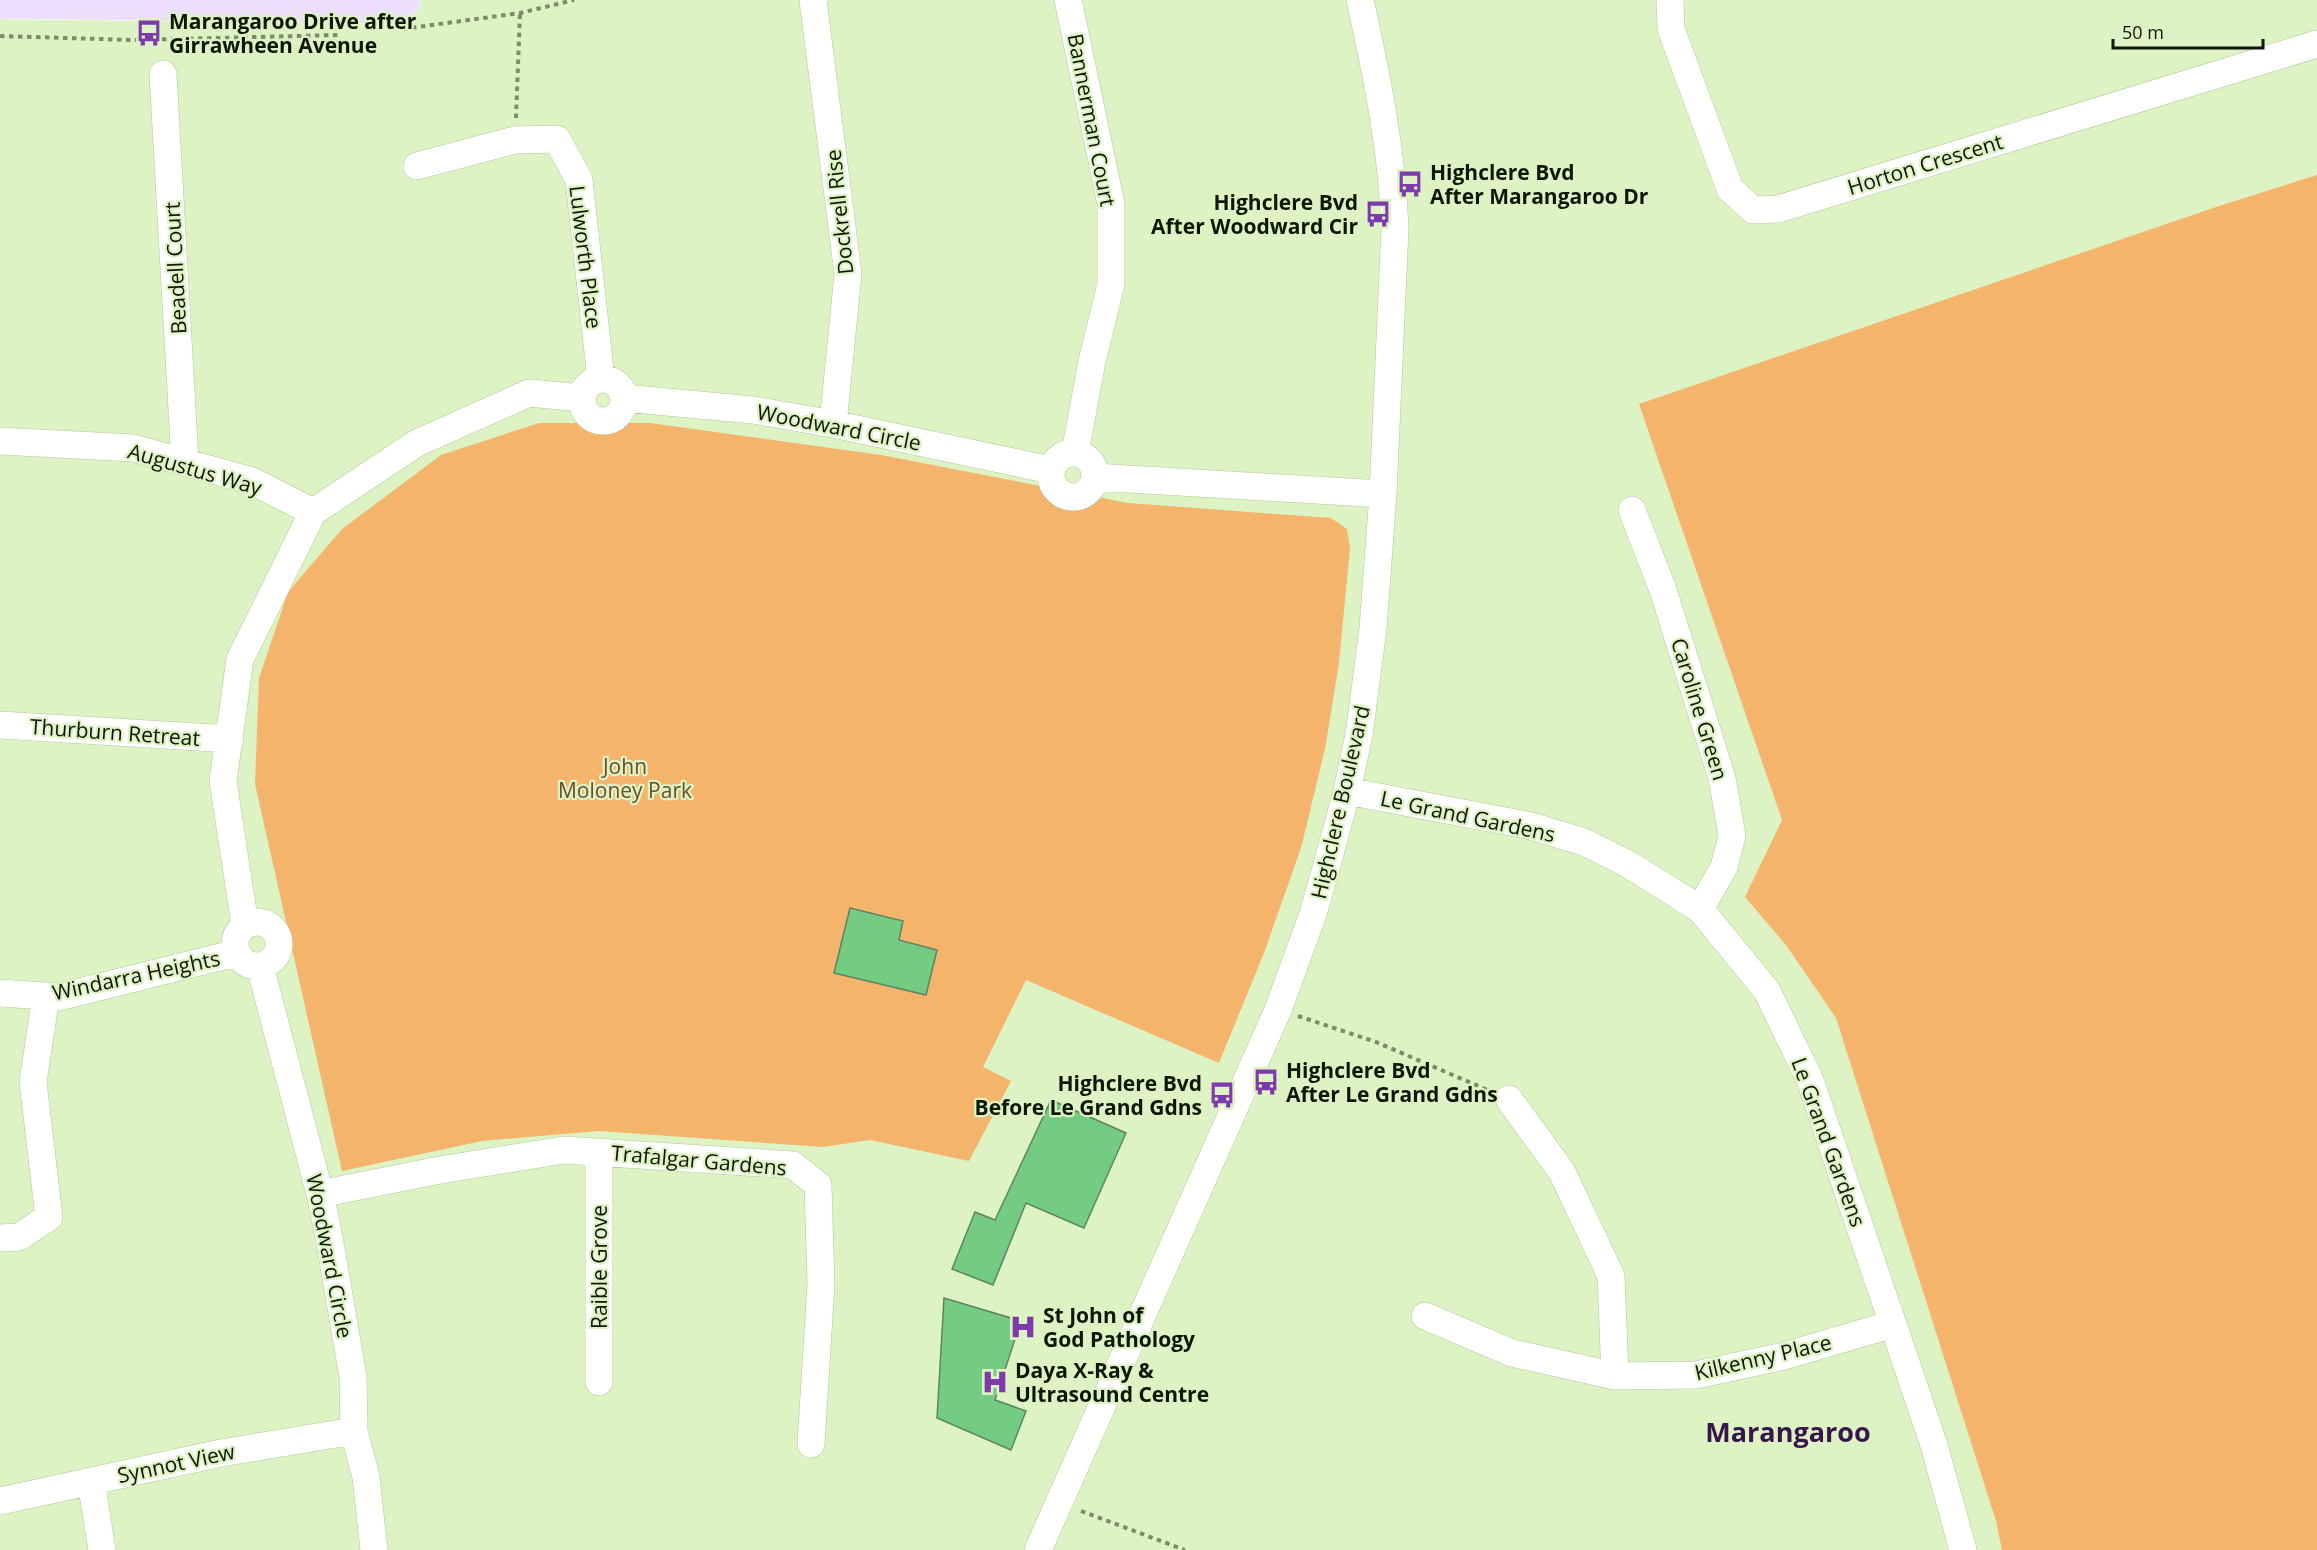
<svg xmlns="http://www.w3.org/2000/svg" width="2317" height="1550" viewBox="0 0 2317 1550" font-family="'Open Sans',sans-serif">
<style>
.green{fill:#f4b46c}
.building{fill:#73cc82;stroke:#5d8463;stroke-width:1.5}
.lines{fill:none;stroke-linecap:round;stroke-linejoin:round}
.minor-casing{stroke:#b3c89a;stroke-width:28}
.major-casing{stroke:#fff;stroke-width:34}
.path{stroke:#7c8b6a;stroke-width:4;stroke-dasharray:4.5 4.5;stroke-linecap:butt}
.minor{stroke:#fff;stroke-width:27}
.major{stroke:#eddefb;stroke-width:33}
.labels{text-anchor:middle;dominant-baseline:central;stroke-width:4.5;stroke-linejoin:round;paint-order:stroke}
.poi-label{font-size:21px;font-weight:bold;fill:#0f1606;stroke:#ddf3c4;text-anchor:start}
.street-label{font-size:21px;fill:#0f1606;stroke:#ddf3c4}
.park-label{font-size:21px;fill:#6c4c29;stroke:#ddf3c4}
.district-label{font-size:27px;font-weight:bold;fill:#37164e;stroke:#ddf3c4}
</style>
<rect width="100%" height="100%" fill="#ddf3c4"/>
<path class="green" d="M2317,175V1550H2002L1996,1521L1836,1018L1786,945L1745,897L1782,820L1639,404L2219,206Z
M539,423H650L881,455L1128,503L1331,518L1347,529L1350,548L1339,663L1325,749L1301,848L1264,953L1219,1063L1026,980L983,1067L1011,1081L969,1161L870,1140L823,1147L599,1131L482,1141L342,1171L255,784L259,678L288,592L342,529L441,455Z"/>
<path class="building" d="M850,908L903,921L899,940L937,950L926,995L834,973Z
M1051,1100L1126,1133L1084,1228L1026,1203L993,1285L952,1269L975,1212L995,1220Z
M944,1298L1021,1321L995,1400L1026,1411L1011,1450L937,1418Z"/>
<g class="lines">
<g class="minor-casing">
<path id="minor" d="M813,0L848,274L833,424
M1068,0L1111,204V284L1092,361L1075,453
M1670,0L1671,29L1730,189L1753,210L1778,209L2317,44
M163,74L185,462
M417,166L515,140L557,139L579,180L601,379
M582 400a21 21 0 1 1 42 0a21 21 0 1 1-42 0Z
M624,398L753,410L833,424L1051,470
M0,441L133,448L252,481L313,512
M1051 475a22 22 0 1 1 44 0a22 22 0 1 1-44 0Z
M1095,477L1383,494
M1632,510L1663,590L1722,778L1732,836L1724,867L1700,909
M0,725L230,739
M1347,791L1531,826L1584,842L1628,864L1700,909L1767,991L1810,1080L1934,1445L1963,1550
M235 944a22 22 0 1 1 44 0a22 22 0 1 1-44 0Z
M245,925L223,781L240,659L313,512L417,443L529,393L582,398
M260,966L320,1194L329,1237L353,1377L354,1431L366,1477L374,1550
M0,993L59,997L236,953
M1509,1099L1562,1172L1611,1276L1615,1376
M320,1194L440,1170L564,1150L793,1165L818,1185L821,1284L811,1444
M0,1238L19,1237L49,1217L33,1082L46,996
M1425,1316L1512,1353L1615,1376L1696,1375L1784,1356L1893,1324
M599,1382V1152
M91,1481L102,1550
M0,1501L221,1453L354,1431
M1038,1550L1278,1010L1313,914L1325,872L1347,791L1359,735L1373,629L1383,494L1395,228C1392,150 1377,76 1360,0"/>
</g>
<g class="major-casing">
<path id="major" d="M0,2L360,7L404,0"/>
</g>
<path class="path" d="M403,29L520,13L574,0
M0,36L133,40L339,35
M516,118L520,13
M1298,1016L1376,1042L1490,1091
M1081,1511L1185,1550"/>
<use href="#minor" class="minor"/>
<use href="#major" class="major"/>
</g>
<defs>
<g id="bus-bare" transform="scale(2.07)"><path d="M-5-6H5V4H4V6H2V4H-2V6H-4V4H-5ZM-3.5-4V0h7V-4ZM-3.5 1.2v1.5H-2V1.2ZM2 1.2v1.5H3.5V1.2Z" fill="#7d3aad" stroke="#ddf3c4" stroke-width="2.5" paint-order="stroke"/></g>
<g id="hospital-bare" transform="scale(2.07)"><path d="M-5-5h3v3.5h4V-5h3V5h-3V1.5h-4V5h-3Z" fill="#7d3aad" stroke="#ddf3c4" stroke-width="2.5" paint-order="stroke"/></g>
</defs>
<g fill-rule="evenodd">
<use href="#bus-bare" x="149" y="33"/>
<use href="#bus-bare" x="1410" y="184"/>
<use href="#bus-bare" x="1378" y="214"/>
<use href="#bus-bare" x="1266" y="1082"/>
<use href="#bus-bare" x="1222" y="1095"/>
<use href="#hospital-bare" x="1023" y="1327"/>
<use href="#hospital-bare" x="995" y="1382"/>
</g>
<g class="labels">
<g class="poi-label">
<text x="169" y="21">Marangaroo Drive after<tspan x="169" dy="24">Girrawheen Avenue</tspan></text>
<text x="1430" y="172">Highclere Bvd<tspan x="1430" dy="24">After Marangaroo Dr</tspan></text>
<text x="1358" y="202" text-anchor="end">Highclere Bvd<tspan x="1358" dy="24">After Woodward Cir</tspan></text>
<text x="1286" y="1070">Highclere Bvd<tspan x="1286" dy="24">After Le Grand Gdns</tspan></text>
<text x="1202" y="1083" text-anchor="end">Highclere Bvd<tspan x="1202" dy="24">Before Le Grand Gdns</tspan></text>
<text x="1043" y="1315">St John of<tspan x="1043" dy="24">God Pathology</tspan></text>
<text x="1015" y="1370">Daya X-Ray &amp;<tspan x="1015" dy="24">Ultrasound Centre</tspan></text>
</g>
<g class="street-label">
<text transform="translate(1092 120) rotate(79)">Bannerman Court</text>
<text transform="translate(1925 164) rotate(-17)">Horton Crescent</text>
<text transform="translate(839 212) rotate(-96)">Dockrell Rise</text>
<text transform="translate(586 257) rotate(83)">Lulworth Place</text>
<text transform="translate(175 268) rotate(-93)">Beadell Court</text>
<text transform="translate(839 427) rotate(11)">Woodward Circle</text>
<text transform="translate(195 469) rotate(16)">Augustus Way</text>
<text transform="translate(1700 709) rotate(73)">Caroline Green</text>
<text transform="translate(115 732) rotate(4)">Thurburn Retreat</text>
<text transform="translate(1340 802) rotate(-77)">Highclere Boulevard</text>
<text transform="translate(1468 816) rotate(12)">Le Grand Gardens</text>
<text transform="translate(136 975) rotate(-12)">Windarra Heights</text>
<text transform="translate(1829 1142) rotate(70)">Le Grand Gardens</text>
<text transform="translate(699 1160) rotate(5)">Trafalgar Gardens</text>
<text transform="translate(330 1256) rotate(79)">Woodward Circle</text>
<text transform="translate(599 1267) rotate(-90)">Raible Grove</text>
<text transform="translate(1763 1357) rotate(-13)">Kilkenny Place</text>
<text transform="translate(176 1463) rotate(-12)">Synnot View</text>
</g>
<g class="park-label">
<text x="625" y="766">John<tspan x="625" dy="24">Moloney Park</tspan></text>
</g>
<g class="district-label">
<text x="1788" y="1431">Marangaroo</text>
</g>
</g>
<path d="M2113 39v9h150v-9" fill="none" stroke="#0f1606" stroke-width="3"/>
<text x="2122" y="39" font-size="18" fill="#0f1606" stroke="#ddf3c4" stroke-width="4.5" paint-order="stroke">50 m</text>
</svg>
